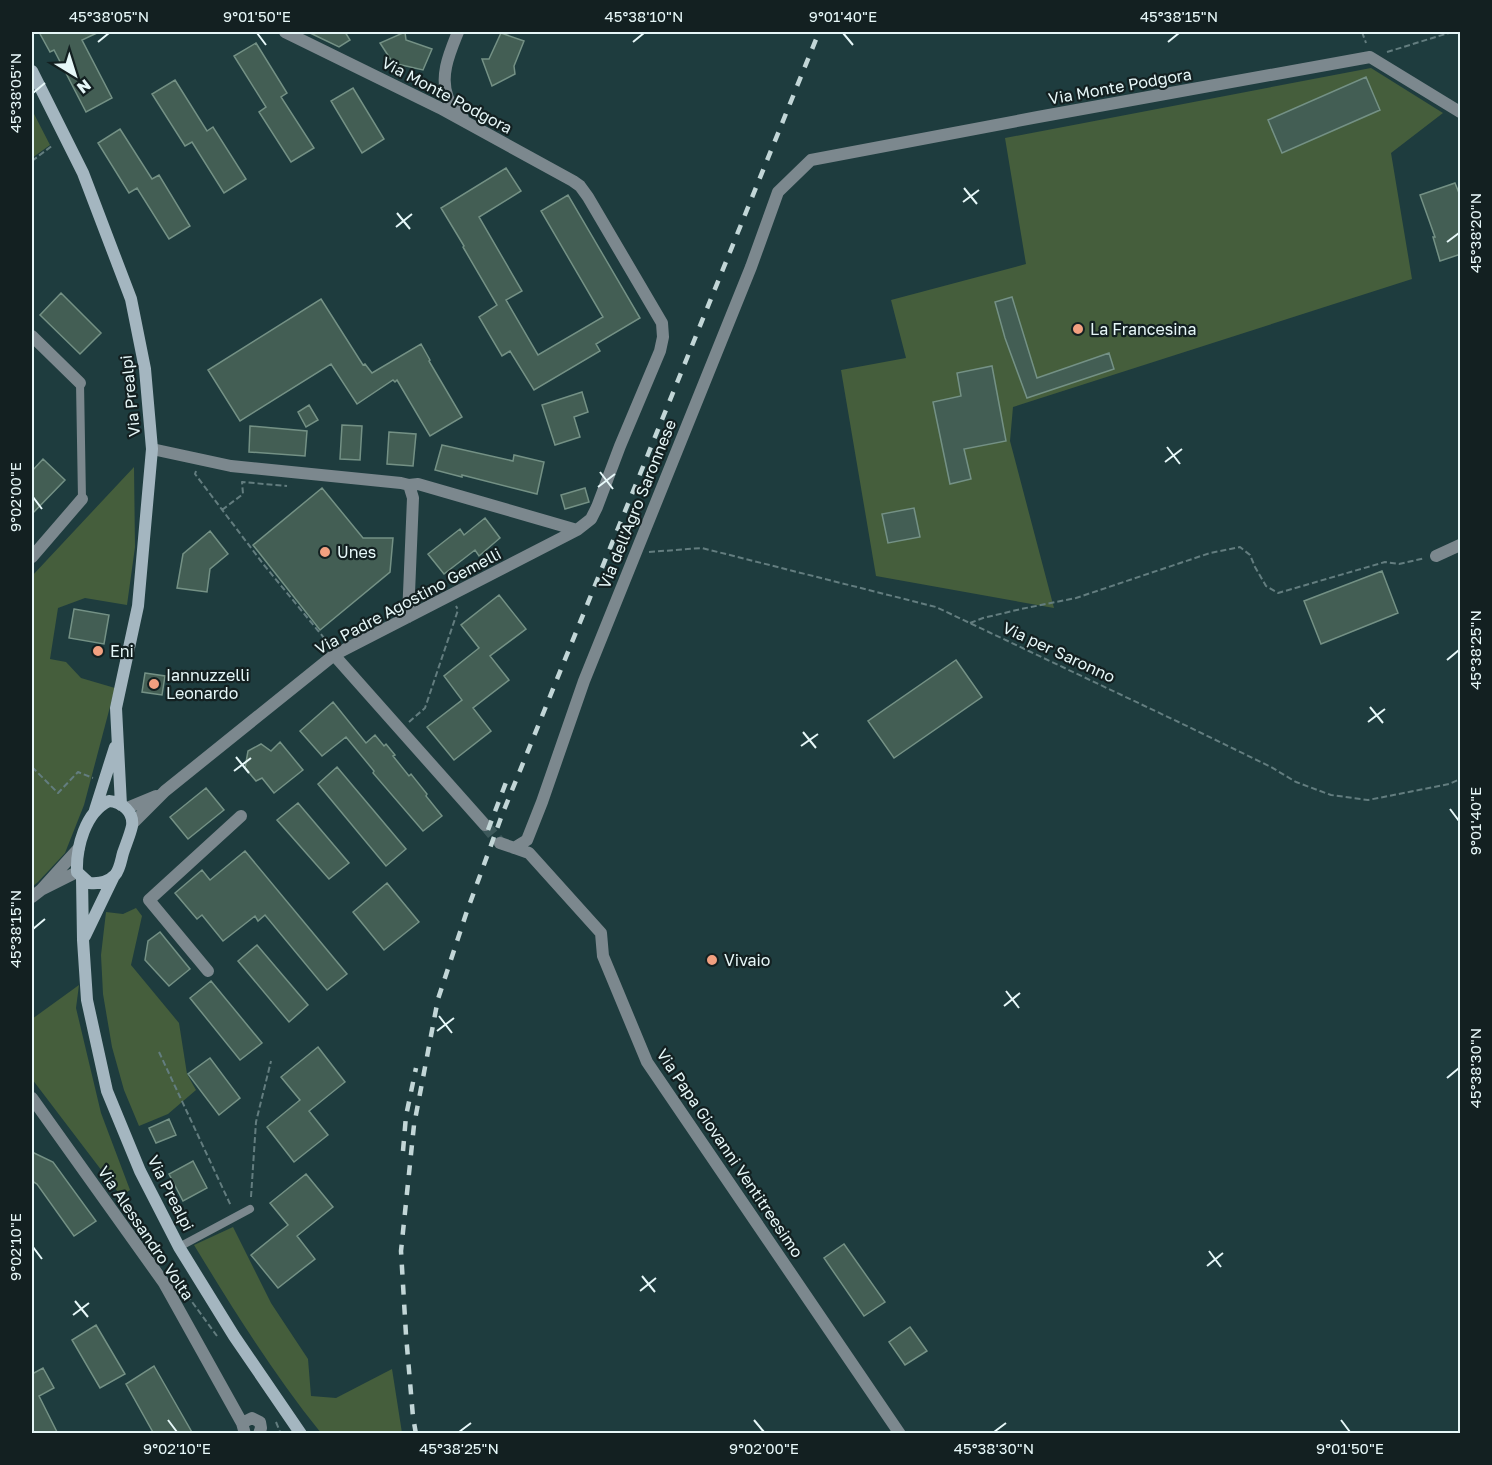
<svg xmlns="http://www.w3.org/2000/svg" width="1492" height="1465" viewBox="0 0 1492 1465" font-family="'Golos Text',sans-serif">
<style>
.green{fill:#455e3c}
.building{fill:#435e54;stroke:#749185;stroke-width:1.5}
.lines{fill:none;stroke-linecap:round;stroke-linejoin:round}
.street-tunnel{stroke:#3c585a;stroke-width:12;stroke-dasharray:12 6;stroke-linecap:butt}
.path{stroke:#637d7f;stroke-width:2;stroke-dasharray:6 3;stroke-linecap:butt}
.lane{stroke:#7c888e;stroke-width:8}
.street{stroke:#7c888e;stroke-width:12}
.secondary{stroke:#a4b6c0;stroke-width:12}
.rail{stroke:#c2d6d7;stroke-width:4.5;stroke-dasharray:10 10;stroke-linecap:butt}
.ticks{fill:none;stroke:#e6f7f8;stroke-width:2}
.poi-dot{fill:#f2a080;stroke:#132021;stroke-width:2}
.labels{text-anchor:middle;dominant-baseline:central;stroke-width:4.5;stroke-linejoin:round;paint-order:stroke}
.street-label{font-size:16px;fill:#e6f7f8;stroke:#132021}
.poi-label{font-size:16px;fill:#e6f7f8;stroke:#132021;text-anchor:start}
.neatline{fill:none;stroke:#e6f7f8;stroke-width:2}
.ticks-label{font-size:15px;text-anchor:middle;fill:#e6f7f8}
</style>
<rect width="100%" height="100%" fill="#1e3c3e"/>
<path class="green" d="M1371,68L1443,113L1391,153L1412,279L1013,407L1010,441L1054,608L876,576L841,370L906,358L891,300L1026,264L1005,138Z
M32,110L50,145L32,158Z
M134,467L135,547L127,605L85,598L58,608L50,659L66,662L81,678L115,688L84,805L65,853L38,882L32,887V576Z
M136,908L142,916L131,965L179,1023L187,1074L196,1090L168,1114L139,1126L124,1090L112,1047L103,994L101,955L106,912L123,914Z
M79,985L76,1008L101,1113L130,1190L121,1196L32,1079V1019Z
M233,1227L271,1303L308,1359L311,1396L336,1398L392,1369L402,1433H321C274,1375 233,1309 194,1245Z"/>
<path class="building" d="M39,32H99L82,40L112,98L86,112L54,50L50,52Z
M308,32H345L350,40L339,47Z
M405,32L406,40L432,49L423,70L393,63L380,43Z
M501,33L524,41L514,66L515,74L492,86L482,59H489Z
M256,43L287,93L281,97L314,148L291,162L259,112L266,107L234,56Z
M1366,77L1380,110L1282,153L1268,120Z
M175,80L207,131L213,127L246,179L224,193L192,142L185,146L152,94Z
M353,88L384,139L362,153L331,101Z
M120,129L152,179L159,175L190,226L169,239L137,188L129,193L98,143Z
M506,168L521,191L479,217L522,291L506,300L538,355L603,317L541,211L568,195L640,318L596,344L600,351L534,390L510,351L502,356L479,317L497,305L463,247L464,246L441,208Z
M1455,183L1461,198V254L1440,261L1433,237H1435L1420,195Z
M61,293L101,333L80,354L40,315Z
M1012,297L1037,378L1109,353L1114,369L1027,398L1005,338L995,302Z
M321,299L363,365L365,364L372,373L421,344L430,360L429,361L462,417L430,436L397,380L395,382L393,380L357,404L331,364L240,421L208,370Z
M992,366L1006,441L964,449L971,479L950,484L933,402L961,396L957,373Z
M582,392L588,412L574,417L580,437L555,445L542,405Z
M309,405L318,420L306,427L298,412Z
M342,425L362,426L360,460L340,459Z
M250,426L307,431L305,456L249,452Z
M389,432L416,434L413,466L387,464Z
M442,445L513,461L514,455L544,462L537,494L462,475V477L435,470Z
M43,459L65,480L32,514V471Z
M322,488L363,538H393L390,572L320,630L253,545Z
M585,488L589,502L565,509L561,495Z
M914,508L920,537L888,543L882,514Z
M485,518L500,538L479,556L475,550L444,574L428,554L460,529L464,535Z
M210,531L228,554L210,569L207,592L177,588L183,554Z
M1382,571L1398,613L1321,644L1304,601Z
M499,595L526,629L490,656L509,680L473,708L491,731L454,760L427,727L462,700L444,676L479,648L461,625Z
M74,609L109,615L104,644L69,638Z
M956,660L982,697L894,758L868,721Z
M145,673L165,676L162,695L142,692Z
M333,702L366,743L375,735L384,746L386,744L395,755L393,756L409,776L411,774L427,794L426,796L442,816L423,831L373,773L374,771L346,737L322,756L300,731Z
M280,742L303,770L274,793L262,778L256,781L245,768L248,751L261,744L271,751Z
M337,767L406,849L386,866L318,784Z
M206,788L224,810L188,839L170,817Z
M298,803L349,863L329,879L277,820Z
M245,851L347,974L327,990L265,915L258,921L255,916L223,941L202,915L197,919L175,893L202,870L210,880Z
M387,883L419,922L384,950L353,912Z
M160,932L190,969L169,986L145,960L148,941Z
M257,945L308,1005L289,1022L238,961Z
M211,981L262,1043L240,1060L190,998Z
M318,1047L345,1082L309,1111L328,1135L294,1162L267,1127L300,1100L281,1077Z
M210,1058L240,1098L219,1115L188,1074Z
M169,1119L176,1135L156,1143L149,1128Z
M32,1152L53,1162L96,1221L74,1236L37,1184L32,1181Z
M193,1161L207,1188L183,1201L169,1174Z
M306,1174L333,1207L297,1236L315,1259L278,1288L251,1255L288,1225L270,1203Z
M844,1244L885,1302L864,1316L824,1258Z
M96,1325L125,1374L100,1388L72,1340Z
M910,1327L927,1351L905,1365L889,1342Z
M154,1366L193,1434H154L126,1384Z
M43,1368L54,1388L39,1396L58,1434H32V1374Z"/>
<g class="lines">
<path class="street-tunnel" d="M485,825L500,843"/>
<path class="path" d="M1362,32L1366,43
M1387,52L1452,32
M32,161L53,145
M196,471L195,474L264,565L329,644
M222,510L243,494L242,482L287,486
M649,552L702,548L936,607L1189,727L1271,767L1296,782L1331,795L1368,800L1449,784L1460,779
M970,623L983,618L1021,609L1076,598L1210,553L1240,547L1250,555L1255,567L1266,586L1278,593L1385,562L1399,564L1425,558
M409,722L425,708L458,610L456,606
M32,767L58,793L78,772L93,778
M159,1052L231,1206
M251,1197L256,1122L271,1061
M187,1295L217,1336
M276,1422L281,1434"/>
<path class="lane" d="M80,383L82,499
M179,1247L250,1209"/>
<path class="street" d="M458,32C450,52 439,76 448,98C451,105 458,112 463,118
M32,336L80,383
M152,449L231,466L401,483L409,485L418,484L577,530
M1436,556L1460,545
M32,557L82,499
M408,617L413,498L409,485
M334,655L485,825
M127,808L156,796
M133,823L165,791L334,655L577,530L591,519L597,507L620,446L660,351L663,337L662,323L588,197L580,186L573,181L440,108L285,32
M500,843L529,853L601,933L603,956L647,1062L900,1434
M514,848L527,840L542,802L584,681L751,267L778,192L811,160L1038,117L1370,57L1460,112
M41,890L79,848
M32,897L41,890L77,872
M208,971L149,900L241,816
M32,1098L164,1283L242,1423L245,1434
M242,1423L252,1418L260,1422L261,1428L259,1434"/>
<path class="secondary" d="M32,71L83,173L131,299L145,369L152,449L138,606L116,708L121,805
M109,801C122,802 134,812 132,826C130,835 126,844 123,853C121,860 120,869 115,875C108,882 98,884 89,883L77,872C76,848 85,812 109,801Z
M95,810L115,747
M82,878L83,940L87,1000L107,1091L140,1171L179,1247L234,1336L301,1434
M85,936L114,876"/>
<path class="rail" d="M488,830L508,777
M403,1151L406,1116L416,1068
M416,1434L413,1417L406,1335L401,1251L414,1125L438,999L466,914L502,815L819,32"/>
</g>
<path class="ticks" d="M257,33L266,45M843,33L853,45M98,42L109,33M633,42L644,33M1168,42L1179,33M33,93L45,83M964,188L977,204M963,202L979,190M397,213L410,229M396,227L412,214M1447,242L1459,233M1167,447L1180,464M1165,462L1182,449M600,472L613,489M598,487L615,474M33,497L42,509M1447,660L1459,650M1370,707L1383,723M1368,722L1385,709M803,732L816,748M801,746L818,734M236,757L249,773M234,771L251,758M1450,809L1459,821M33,929L45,919M1006,991L1019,1008M1004,1006L1020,993M439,1016L452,1033M437,1031L454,1018M1447,1078L1459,1068M33,1247L42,1259M1209,1251L1221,1267M1207,1266L1223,1253M642,1276L655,1292M640,1291L656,1278M75,1301L88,1317M73,1315L89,1303M168,1420L177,1432M754,1420L764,1432M1341,1420L1350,1432M459,1432L471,1423M994,1432L1006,1423"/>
<g class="poi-dot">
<circle cx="1078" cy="329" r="6"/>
<circle cx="325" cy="552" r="6"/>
<circle cx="98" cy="651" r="6"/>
<circle cx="154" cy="684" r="6"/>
<circle cx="712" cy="960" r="6"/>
</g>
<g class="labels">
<g class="street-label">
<text transform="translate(1120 86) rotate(-10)">Via Monte Podgora</text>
<text transform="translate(447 95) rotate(28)">Via Monte Podgora</text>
<text transform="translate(130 396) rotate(-96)">Via Prealpi</text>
<text transform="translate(637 504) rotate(-68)">Via dell'Agro Saronnese</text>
<text transform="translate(408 601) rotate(-28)">Via Padre Agostino Gemelli</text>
<text transform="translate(1059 652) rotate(25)">Via per Saronno</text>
<text transform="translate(730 1153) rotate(56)">Via Papa Giovanni Ventitreesimo</text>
<text transform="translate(171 1193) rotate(63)">Via Prealpi</text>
<text transform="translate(146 1233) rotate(56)">Via Alessandro Volta</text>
</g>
<g class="poi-label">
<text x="1090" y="329">La Francesina</text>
<text x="337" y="552">Unes</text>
<text x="110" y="651">Eni</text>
<text x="166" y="675">Iannuzzelli<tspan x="166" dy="18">Leonardo</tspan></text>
<text x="724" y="960">Vivaio</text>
</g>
</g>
<rect width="1492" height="1465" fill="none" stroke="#132021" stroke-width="66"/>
<g transform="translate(75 75) rotate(142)" stroke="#132021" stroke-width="4.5" paint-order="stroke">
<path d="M0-4.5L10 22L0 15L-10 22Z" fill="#e6f7f8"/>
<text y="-9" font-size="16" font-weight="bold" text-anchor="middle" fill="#e6f7f8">N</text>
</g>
<rect x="33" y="33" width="1426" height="1399" class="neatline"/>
<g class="ticks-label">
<text x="109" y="22">45°38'05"N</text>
<text x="257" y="22">9°01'50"E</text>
<text x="644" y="22">45°38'10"N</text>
<text x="843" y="22">9°01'40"E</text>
<text x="1179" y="22">45°38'15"N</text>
<text transform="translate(16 93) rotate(-90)" y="5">45°38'05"N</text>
<text transform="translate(1476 233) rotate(-90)" y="5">45°38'20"N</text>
<text transform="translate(16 497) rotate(-90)" y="5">9°02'00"E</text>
<text transform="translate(1476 650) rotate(-90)" y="5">45°38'25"N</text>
<text transform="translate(1476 821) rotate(-90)" y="5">9°01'40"E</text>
<text transform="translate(16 929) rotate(-90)" y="5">45°38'15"N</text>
<text transform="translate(1476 1068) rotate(-90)" y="5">45°38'30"N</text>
<text transform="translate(16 1247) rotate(-90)" y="5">9°02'10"E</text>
<text x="177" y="1454">9°02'10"E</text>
<text x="459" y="1454">45°38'25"N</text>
<text x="764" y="1454">9°02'00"E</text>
<text x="994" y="1454">45°38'30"N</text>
<text x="1350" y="1454">9°01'50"E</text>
</g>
</svg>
